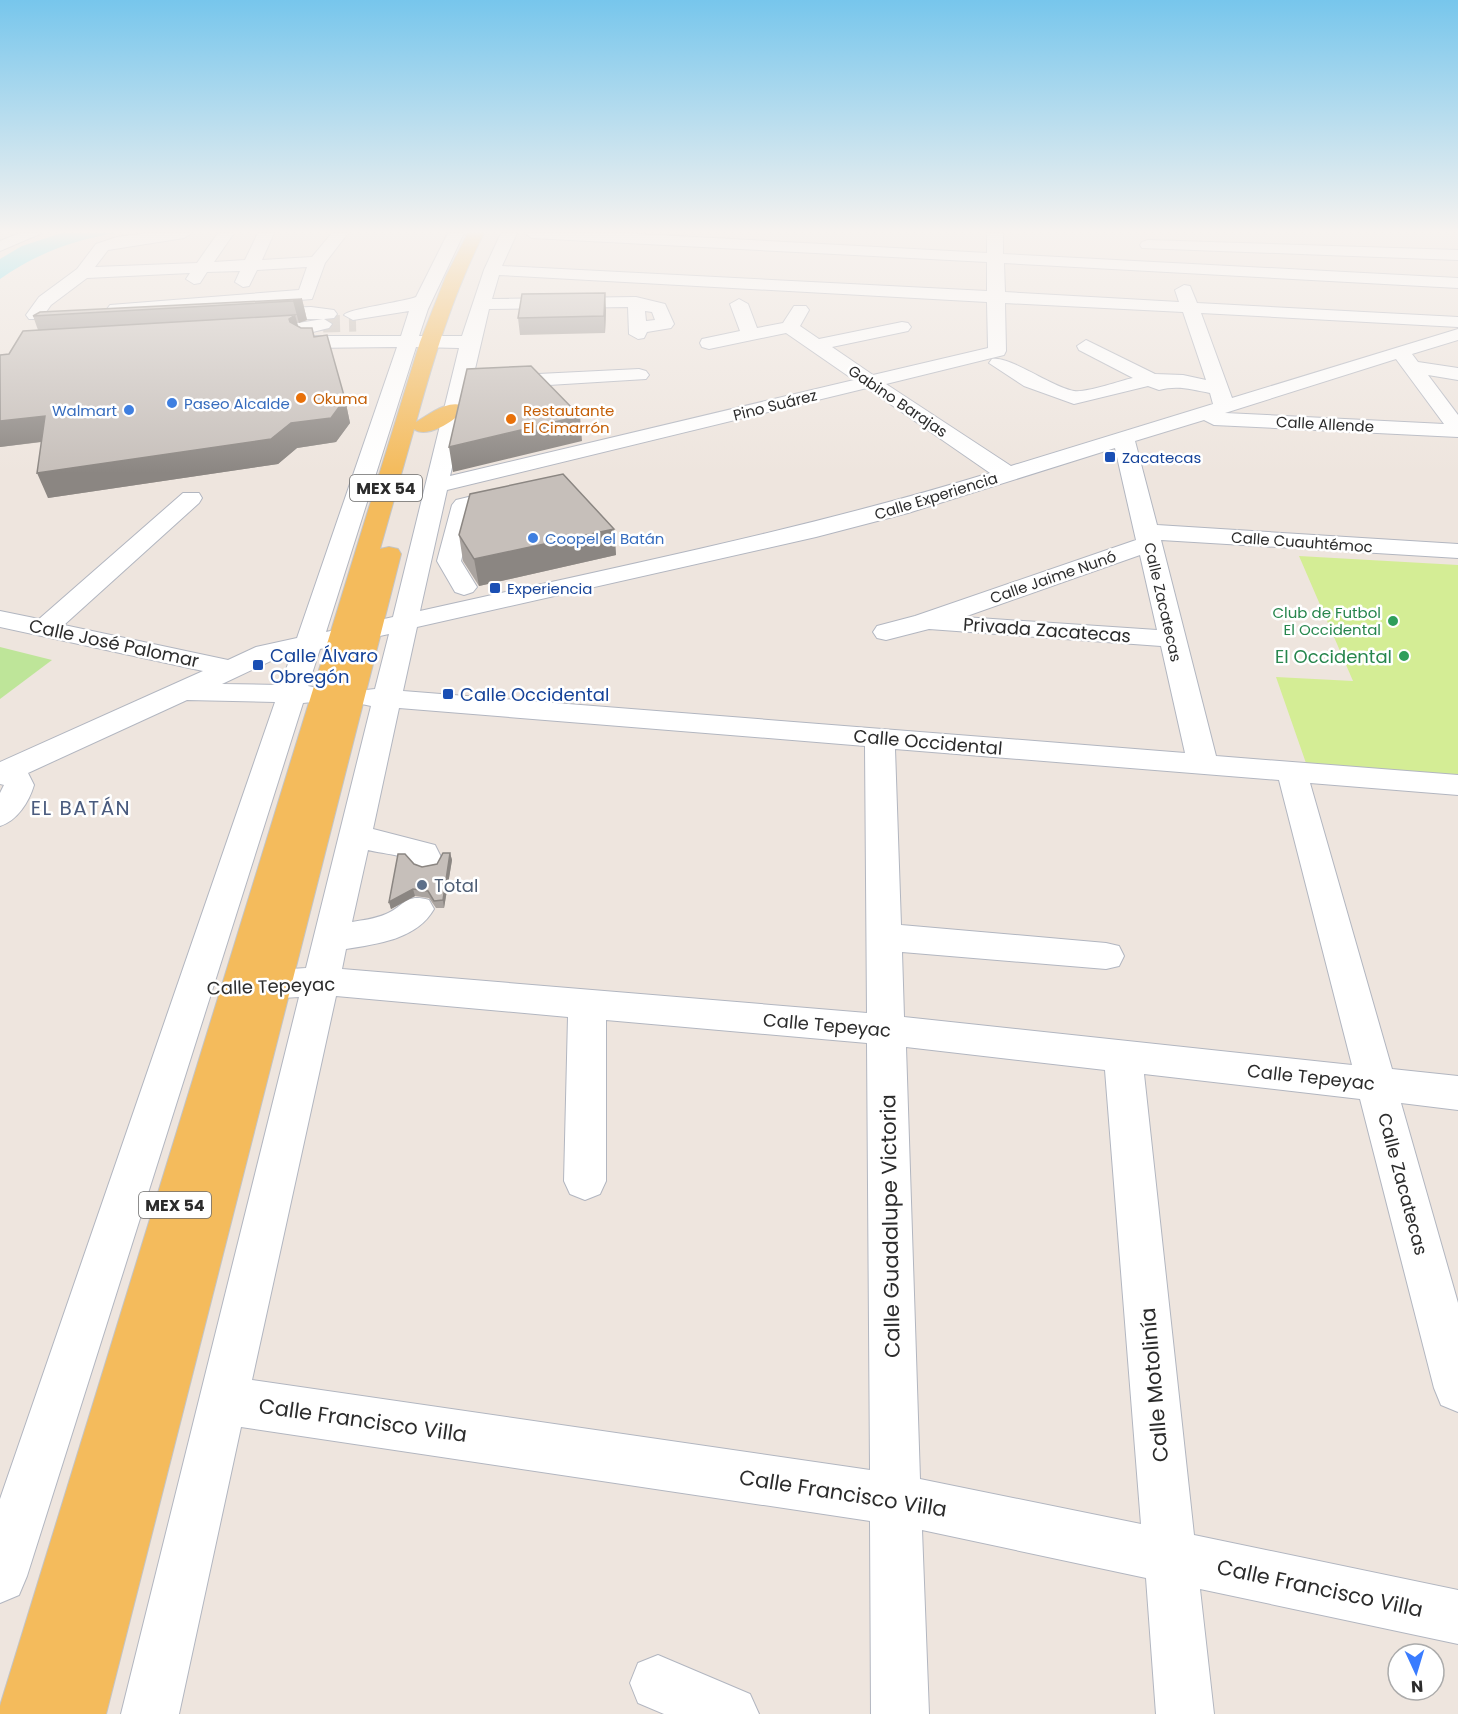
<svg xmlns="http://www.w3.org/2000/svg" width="1458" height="1714" viewBox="0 0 1458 1714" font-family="Poppins,sans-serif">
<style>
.green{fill:#bee599}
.pitch{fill:#d4ed95}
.water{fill:#6fe2f2}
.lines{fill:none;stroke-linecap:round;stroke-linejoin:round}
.minor-tunnel{stroke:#c7c0ba;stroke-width:17;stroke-dasharray:17 9;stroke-linecap:butt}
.minor-casing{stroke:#b2b6c0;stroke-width:2}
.major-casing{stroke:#c4c4c4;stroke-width:2}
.minor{fill:#fff;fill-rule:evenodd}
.major{fill:#f4bb5c;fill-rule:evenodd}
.wall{fill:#aaa4a0}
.shaded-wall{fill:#8b8682}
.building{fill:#c6bfba;stroke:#8b8682;stroke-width:1.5}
.food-dot{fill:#e8710a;stroke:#fff;stroke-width:2}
.shop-dot{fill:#3f7fe0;stroke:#fff;stroke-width:2}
.transit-dot{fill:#1a4fb4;stroke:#fff;stroke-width:2}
.leisure-dot{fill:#2e9e5b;stroke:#fff;stroke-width:2}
.service-dot{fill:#5c6f8a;stroke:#fff;stroke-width:2}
.labels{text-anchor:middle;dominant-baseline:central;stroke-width:5;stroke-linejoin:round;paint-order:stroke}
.far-food-label{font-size:15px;fill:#c56008;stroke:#fff;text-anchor:start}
.far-street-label{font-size:15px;fill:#2c2c2c;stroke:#fff}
.far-shop-label{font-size:15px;fill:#366cbe;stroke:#fff;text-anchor:start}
.far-transit-label{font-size:15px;fill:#164399;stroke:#fff;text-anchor:start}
.far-leisure-label{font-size:15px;fill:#27864d;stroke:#fff;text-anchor:end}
.shield{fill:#fff;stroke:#6b6b6b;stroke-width:1.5}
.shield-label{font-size:16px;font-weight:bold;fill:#2c2c2c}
.street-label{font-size:18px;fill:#2c2c2c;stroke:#fff}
.transit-label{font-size:18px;fill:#164399;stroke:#fff;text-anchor:start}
.leisure-label{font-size:18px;fill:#27864d;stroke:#fff;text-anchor:end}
.service-label{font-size:18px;fill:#4e5e75;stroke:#fff;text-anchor:start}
.neighbourhood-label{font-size:20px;letter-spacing:1.5px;fill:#4a5b7e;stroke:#fff}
.near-street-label{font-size:21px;fill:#2c2c2c;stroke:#fff}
</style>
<rect width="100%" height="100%" fill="#eee5de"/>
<path class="green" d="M0,647L52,660L0,699Z"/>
<path class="pitch" d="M1299,556L1458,565V777L1307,766L1276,677L1353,681Z"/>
<path class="water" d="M62,233H116C72,240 36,254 0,279V259L22,246Z"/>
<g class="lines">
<path class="minor-tunnel" d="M323,324L356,323"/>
<g class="minor-casing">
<path id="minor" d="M20,233H42L0,251V241Z
M148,233H192L184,238L108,250L95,267L197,263L218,233H234L214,262L245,260L258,233H274L262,260L312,257L332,233H348L325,263L312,299L116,314L107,309L110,305L299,290L307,267L257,270L249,286L243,287L235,282L240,271L207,272L200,283L194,284L186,279L190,273L87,278L51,305L41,319H29L26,315L39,297L77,269L96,244L117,237Z
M448,233H464L428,309L419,336H462L484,270L501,233H517L502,266L987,291V262L532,238L524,233H621L987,253V233H1003V254L1458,278V288L1004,263L1005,292L1179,302L1175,290L1184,285L1190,286L1197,303L1458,317V327L1201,313L1232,398L1458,329V340L1412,354L1418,362L1458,368V380L1428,375L1458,415V437L1214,425L1204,420L1135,441L1157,525L1458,544V558L1161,540L1216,756L1458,775V795L1310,783L1392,1069L1458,1076V1110L1401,1103L1458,1303V1412L1441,1405L1434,1388L1360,1099L1144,1074L1194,1535L1458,1590V1644L1200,1589L1214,1714H1156L1146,1578L922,1530L929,1714H871L870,1521L241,1427L179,1714H121L299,997L248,1000L235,996L230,986L235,976L248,972L306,968L371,706L357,703L353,697L357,691L375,689L389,634L320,649L308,686L322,689L326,695L322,701L303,703L27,1576L19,1595L0,1603V1499L275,702L187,700L28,773L34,785C29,802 17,821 0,826V793L4,785L0,784V762L203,671L0,627V611L39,619L183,493H199L202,498L199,503L64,625L228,660L256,647L297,638L397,347L306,348L297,342L306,336H401L409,311L353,320L344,315C348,309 403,302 416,297ZM499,275L987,302L988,348L873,375L832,347L908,331L911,327L908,323L902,322L819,339L800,326L809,310L806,306H794L783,323L757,328L748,304L739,299L730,304L740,331L702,339L700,343L702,347L709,349L786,333L854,380L450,476L489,309L628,307L629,334L638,339L644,338L647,332L671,328L674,324L665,304L636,297L492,299ZM1005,303L1183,312L1206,380L1183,375L1155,374L1086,340L1077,346L1079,350L1133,378C1119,381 1086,393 1074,391C1051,387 1009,355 992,359L989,363L1024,386L1074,404L1148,386L1159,390C1177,385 1191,389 1210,393L1213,404L1011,466L886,384L1004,355L1006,351ZM645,311L652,312L655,320L646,321ZM416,347L459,348L393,617L326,632ZM1396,359L1444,424L1225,413ZM867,388L990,473C803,530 611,568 420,611L447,490ZM1115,448L1136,540L915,616L877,626L873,632L877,638L886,640L929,629L1161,646L1185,753L403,691L417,627L816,537L908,513ZM1140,555L1157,630L964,617ZM291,656L280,685L222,684L275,659ZM399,708L865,746L867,1013L342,969L346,949C378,944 417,939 434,909L429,900C405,893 405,906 386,914C375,919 363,920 352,922L368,850C380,853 394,854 406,858C420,865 410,877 438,869L443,861L435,845L373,829ZM895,749L1279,780L1352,1065L904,1017L902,952L1106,969L1119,966L1124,956L1119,946L1106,943L901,925ZM336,996L568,1017L564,1181L570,1194L585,1200L600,1194L606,1181V1020L867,1043L870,1470L252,1380ZM906,1047L1105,1070L1141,1524L920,1479Z
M1148,240L1458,250V260L1142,248L1140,245L1142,242Z
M311,307L334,310L337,314L334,318L324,319L332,324L329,328C308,333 282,342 261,337L258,333L261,329L323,319H261L252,314L261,309Z
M639,369L646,371L649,375L646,379L500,388L490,382L500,376Z
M510,487L518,489L521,494L518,499L474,509L461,561L477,587L473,592L464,595L455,592L437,561L452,505L456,500Z
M658,1655L750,1694L759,1714H664L638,1703L630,1683L638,1663Z"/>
</g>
<g class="major-casing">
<path id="major" d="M468,233H484C453,294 434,357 416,422C429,415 445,401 461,405L464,409C456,421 426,439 414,429L380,549L389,547L398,549L401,554L106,1714H0V1706L420,342L446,276Z"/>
</g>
<use href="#minor" class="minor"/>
<use href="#major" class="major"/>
</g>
<path class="wall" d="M302,299L307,320L297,323L298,326L301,328H312L314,337L345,399L350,423L336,442L297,448L278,464L48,498L42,442L0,447V355L9,354L38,330L33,316Z
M606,310L605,333L520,335L518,318Z
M614,529L616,555L479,586L463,561L459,535Z
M450,853L452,860L444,908H436L429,898L415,896L391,909L389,902L414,864L422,867L437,864Z"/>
<path class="shaded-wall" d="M605,293L606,310L605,333L604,316Z
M302,299L307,320L299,323L293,301Z
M295,315L301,337L295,341L289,319Z
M345,399L350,423L336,442L297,448L278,464L48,498L37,473L291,423Z
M45,416L55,440L0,447V421Z
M580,416L582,441L453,472L449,447Z
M614,529L616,555L479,586L474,559Z
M450,853L452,860L444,908L443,900Z
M413,889L415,896L391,909L389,902Z"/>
<path class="building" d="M605,293L604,316L518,318L522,294Z
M302,299L293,301L33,316L40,312Z
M295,315L289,319L290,322L301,328H312L314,337L327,335L345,399L331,418L291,423L271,439L37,473L45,416L0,421V355L9,354L23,331Z
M531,366L580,416L449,447L467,369Z
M563,474L614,529L474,559L459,535L470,494Z
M443,853H450L443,900L434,901L428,891L413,889L389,902L398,854H405L414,864L422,867L437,864Z"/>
<linearGradient id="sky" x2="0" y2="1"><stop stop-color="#77c6ec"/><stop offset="0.49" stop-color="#f7f3f0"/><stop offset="1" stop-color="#f7f3f0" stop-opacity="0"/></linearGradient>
<rect width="1458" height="473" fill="url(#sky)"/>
<g class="food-dot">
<circle cx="301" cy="398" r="6"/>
<circle cx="511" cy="419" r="6"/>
</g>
<g class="shop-dot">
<circle cx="172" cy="403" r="6"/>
<circle cx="129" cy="410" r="6"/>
<circle cx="533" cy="538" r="6"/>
</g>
<g class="transit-dot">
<rect x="1104" y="451" width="12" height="12" rx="3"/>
<rect x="489" y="582" width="12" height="12" rx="3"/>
<rect x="252" y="659" width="12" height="12" rx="3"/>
<rect x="442" y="688" width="12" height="12" rx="3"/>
</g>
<g class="leisure-dot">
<circle cx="1393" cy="621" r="6"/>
<circle cx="1404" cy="656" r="6"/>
</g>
<circle class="service-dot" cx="422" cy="885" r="6"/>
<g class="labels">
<g class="far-food-label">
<text x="313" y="398">Okuma</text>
<text x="523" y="410">Restautante<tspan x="523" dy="17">El Cimarrón</tspan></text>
</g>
<g class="far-street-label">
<text transform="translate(898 401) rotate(34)">Gabino Barajas</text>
<text transform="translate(775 405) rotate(-14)">Pino Suárez</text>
<text transform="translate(1325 424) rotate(3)">Calle Allende</text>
<text transform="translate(936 496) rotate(-17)">Calle Experiencia</text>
<text transform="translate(1302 542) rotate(4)">Calle Cuauhtémoc</text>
<text transform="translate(1053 577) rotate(-19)">Calle Jaime Nunó</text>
<text transform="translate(1163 602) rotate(77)">Calle Zacatecas</text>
</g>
<g class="far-shop-label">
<text x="184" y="403">Paseo Alcalde</text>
<text x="117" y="410" text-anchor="end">Walmart</text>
<text x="545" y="538">Coopel el Batán</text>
</g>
<g class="far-transit-label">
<text x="1122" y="457">Zacatecas</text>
<text x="507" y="588">Experiencia</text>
</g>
<g class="far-leisure-label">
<text x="1381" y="612">Club de Futbol<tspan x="1381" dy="17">El Occidental</tspan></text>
</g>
<g class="shield">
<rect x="350" y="475" width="72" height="26" rx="4.5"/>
<rect x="139" y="1192" width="72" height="26" rx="4.5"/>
</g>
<g class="shield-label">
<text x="386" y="488">MEX 54</text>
<text x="175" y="1205">MEX 54</text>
</g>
<g class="street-label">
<text transform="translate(1047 630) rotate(4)">Privada Zacatecas</text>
<text transform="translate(114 643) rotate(12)">Calle José Palomar</text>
<text transform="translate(928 742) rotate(5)">Calle Occidental</text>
<text transform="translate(271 986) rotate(-2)">Calle Tepeyac</text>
<text transform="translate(827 1025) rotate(5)">Calle Tepeyac</text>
<text transform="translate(1311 1077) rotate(6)">Calle Tepeyac</text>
<text transform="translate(1403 1184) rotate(75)">Calle Zacatecas</text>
</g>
<g class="transit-label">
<text x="270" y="655">Calle Álvaro<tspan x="270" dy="21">Obregón</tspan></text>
<text x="460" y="694">Calle Occidental</text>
</g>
<g class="leisure-label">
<text x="1392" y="656">El Occidental</text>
</g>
<g class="service-label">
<text x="434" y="885">Total</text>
</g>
<g class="neighbourhood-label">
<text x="81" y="808">EL BATÁN</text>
</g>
<g class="near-street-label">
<text transform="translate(890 1226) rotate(-91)">Calle Guadalupe Victoria</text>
<text transform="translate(1154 1385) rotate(-95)">Calle Motolinía</text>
<text transform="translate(363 1420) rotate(8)">Calle Francisco Villa</text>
<text transform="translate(843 1493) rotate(9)">Calle Francisco Villa</text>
<text transform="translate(1320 1588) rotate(12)">Calle Francisco Villa</text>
</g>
</g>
<g transform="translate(1416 1672) rotate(176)"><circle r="28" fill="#ffffff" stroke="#ababab" stroke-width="1.5"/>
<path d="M0-4.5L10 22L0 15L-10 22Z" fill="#3a7cff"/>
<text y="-9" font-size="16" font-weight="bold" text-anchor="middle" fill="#2c2c2c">N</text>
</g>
</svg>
